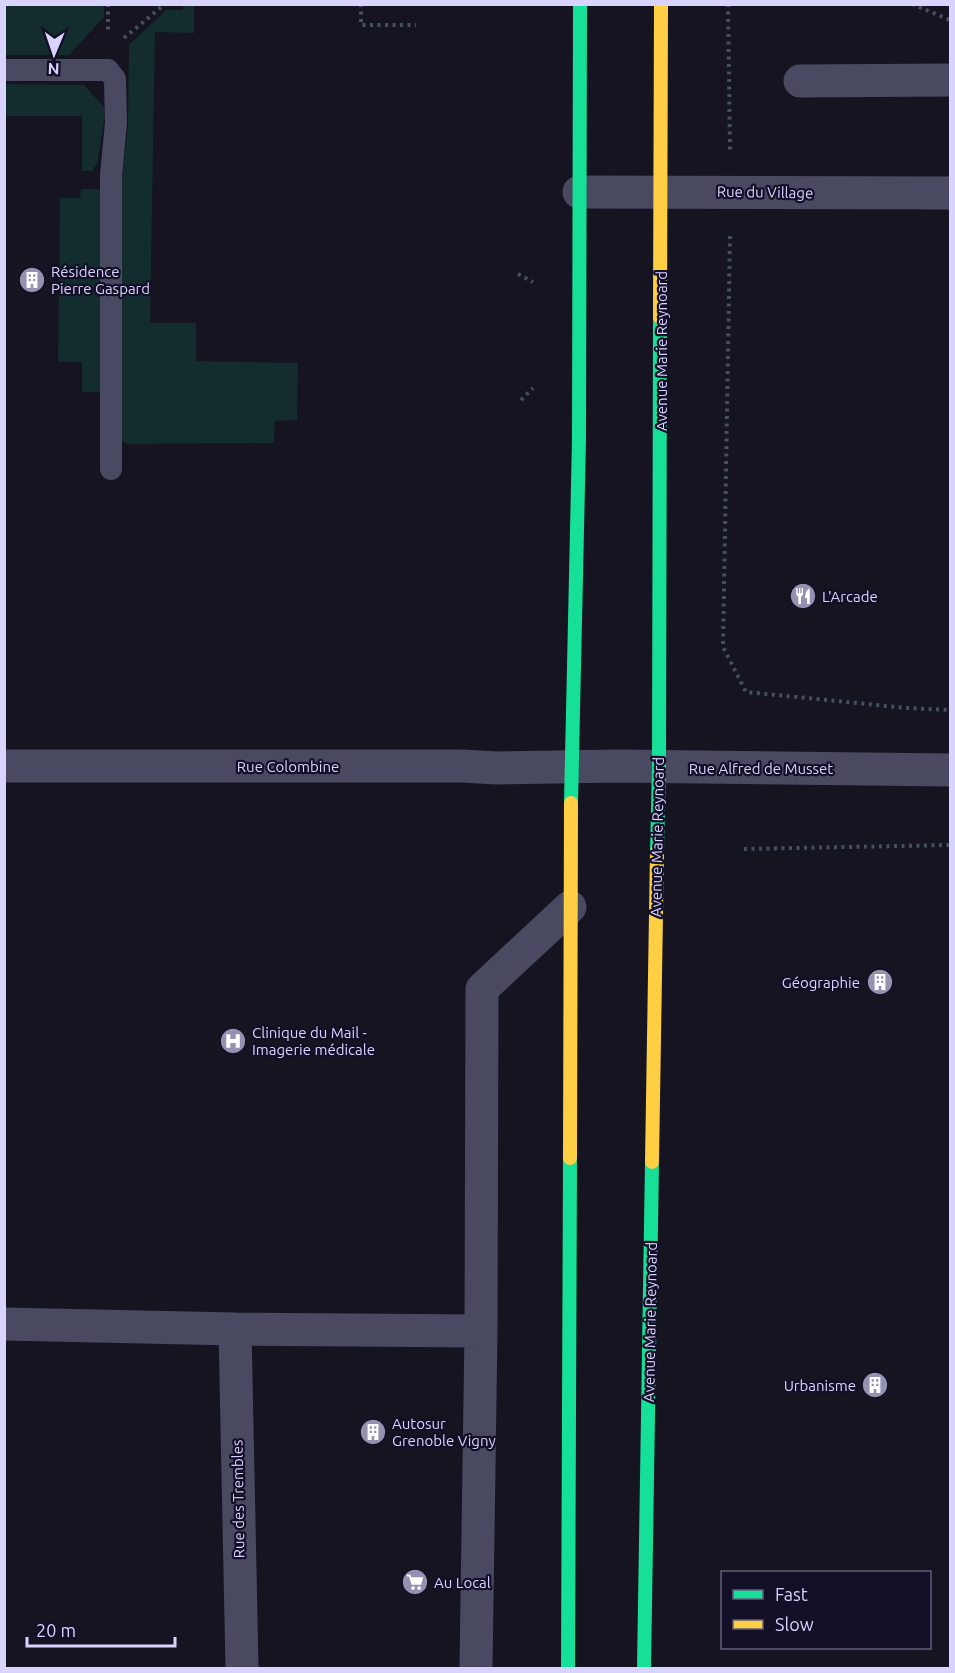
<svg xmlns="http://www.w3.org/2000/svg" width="955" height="1673" viewBox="0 0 955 1673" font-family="Ubuntu,sans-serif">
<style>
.green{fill:#132c2d}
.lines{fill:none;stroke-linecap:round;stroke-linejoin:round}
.path{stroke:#44505f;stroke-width:4;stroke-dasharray:3 4.5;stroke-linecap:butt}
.lane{stroke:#4a4962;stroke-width:22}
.street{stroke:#4a4962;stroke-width:33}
.fast{stroke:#16e098;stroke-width:14}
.slow{stroke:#ffcf43;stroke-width:14}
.labels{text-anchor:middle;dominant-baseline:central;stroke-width:4.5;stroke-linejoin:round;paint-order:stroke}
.street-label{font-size:15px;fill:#d9d4ff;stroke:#130f26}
.poi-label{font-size:15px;fill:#d9d4ff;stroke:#130f26;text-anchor:start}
</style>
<rect width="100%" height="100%" fill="#161421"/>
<path class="green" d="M4,5H104V17L69,55H5Z
M183,5H194V33L155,32L150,323H196V361L298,363L297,420L275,421L274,443L126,444L120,438V195L128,125L129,45L166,10H183Z
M5,84L84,85L104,107L105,116L97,164L92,171H82V116H5Z
M81,189H100L101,392H82V362H58L60,198H80Z"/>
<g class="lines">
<path class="path" d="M108,4V34
M361,4V25H416
M728,4L730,151
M912,4L950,20
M124,38L165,4
M730,236L723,647L746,692L906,708L950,710
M518,274L533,282
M521,400L533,388
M744,849L950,845"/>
<path class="lane" d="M4,70H108L115,79L116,123L111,175V469"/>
<path class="street" d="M800,81L950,80
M579,192L950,193
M4,766H462L497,768L619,766L950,770
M4,1324L235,1329L242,1668
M235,1329L481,1331
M476,1668L481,1331L482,989L570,907"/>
<path class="fast" d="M571,803L579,439L580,4
M657,852L659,767L660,317
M568,1668L570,1158
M644,1668L652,1162"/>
<path class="slow" d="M660,317L661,4
M570,1158L571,803
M652,1162L657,852"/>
</g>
<defs>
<g id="building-disc" transform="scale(1.35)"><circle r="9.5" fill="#9591b1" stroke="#130f26"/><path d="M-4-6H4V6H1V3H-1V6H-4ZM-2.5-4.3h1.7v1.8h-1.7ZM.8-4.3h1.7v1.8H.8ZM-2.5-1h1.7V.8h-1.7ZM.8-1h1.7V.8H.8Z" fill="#fff"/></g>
<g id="restaurant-disc" transform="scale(1.35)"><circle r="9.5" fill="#9591b1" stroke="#130f26"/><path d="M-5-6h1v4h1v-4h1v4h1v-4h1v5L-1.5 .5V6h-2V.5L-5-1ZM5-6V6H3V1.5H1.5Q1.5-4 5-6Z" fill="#fff"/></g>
<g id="hospital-disc" transform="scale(1.35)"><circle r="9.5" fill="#9591b1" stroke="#130f26"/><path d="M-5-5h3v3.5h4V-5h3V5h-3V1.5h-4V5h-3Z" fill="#fff"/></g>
<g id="supermarket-disc" transform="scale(1.35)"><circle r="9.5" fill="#9591b1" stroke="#130f26"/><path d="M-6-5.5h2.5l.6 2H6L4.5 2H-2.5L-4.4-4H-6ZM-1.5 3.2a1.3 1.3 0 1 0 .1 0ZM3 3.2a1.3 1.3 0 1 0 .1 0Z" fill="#fff"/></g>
</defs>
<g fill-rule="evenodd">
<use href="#building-disc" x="32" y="280"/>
<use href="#restaurant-disc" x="803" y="596"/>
<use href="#building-disc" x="880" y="982"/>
<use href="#hospital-disc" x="233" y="1041"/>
<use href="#building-disc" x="875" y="1385"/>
<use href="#building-disc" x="373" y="1432"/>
<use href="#supermarket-disc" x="415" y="1582"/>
</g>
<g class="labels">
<g class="street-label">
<text transform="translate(765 192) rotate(1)">Rue du Village</text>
<text transform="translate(661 351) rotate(-90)">Avenue Marie Reynoard</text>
<text x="288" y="766">Rue Colombine</text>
<text x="761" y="768">Rue Alfred de Musset</text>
<text transform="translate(657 837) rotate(-89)">Avenue Marie Reynoard</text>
<text transform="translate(650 1322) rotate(-89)">Avenue Marie Reynoard</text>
<text transform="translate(238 1499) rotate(-91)">Rue des Trembles</text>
</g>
<g class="poi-label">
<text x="51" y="271">Résidence<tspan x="51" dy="17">Pierre Gaspard</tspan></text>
<text x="822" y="596">L'Arcade</text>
<text x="860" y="982" text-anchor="end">Géographie</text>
<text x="252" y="1032">Clinique du Mail -<tspan x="252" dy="17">Imagerie médicale</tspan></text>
<text x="856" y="1385" text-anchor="end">Urbanisme</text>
<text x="392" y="1423">Autosur<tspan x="392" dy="17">Grenoble Vigny</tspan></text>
<text x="434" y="1582">Au Local</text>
</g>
</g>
<rect width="955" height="1673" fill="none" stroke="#d9d4ff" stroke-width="12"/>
<rect x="721" y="1571" width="210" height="78" fill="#130f26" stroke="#625e7d" stroke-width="1.5"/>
<rect x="733" y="1590" width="30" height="9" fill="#16e098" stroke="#625e7d" stroke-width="1.5"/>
<text x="775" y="1601" font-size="18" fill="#d9d4ff">Fast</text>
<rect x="733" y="1620" width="30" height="9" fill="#ffcf43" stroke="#625e7d" stroke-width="1.5"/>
<text x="775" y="1631" font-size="18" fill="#d9d4ff">Slow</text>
<g transform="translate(54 54) rotate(182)" stroke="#130f26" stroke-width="4.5" paint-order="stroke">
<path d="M0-4.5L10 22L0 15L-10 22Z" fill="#d9d4ff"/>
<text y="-9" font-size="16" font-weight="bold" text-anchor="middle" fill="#d9d4ff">N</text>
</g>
<path d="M27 1637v9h148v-9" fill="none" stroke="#d9d4ff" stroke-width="3"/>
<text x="36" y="1637" font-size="18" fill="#d9d4ff" stroke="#130f26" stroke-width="4.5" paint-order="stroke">20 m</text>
</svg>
